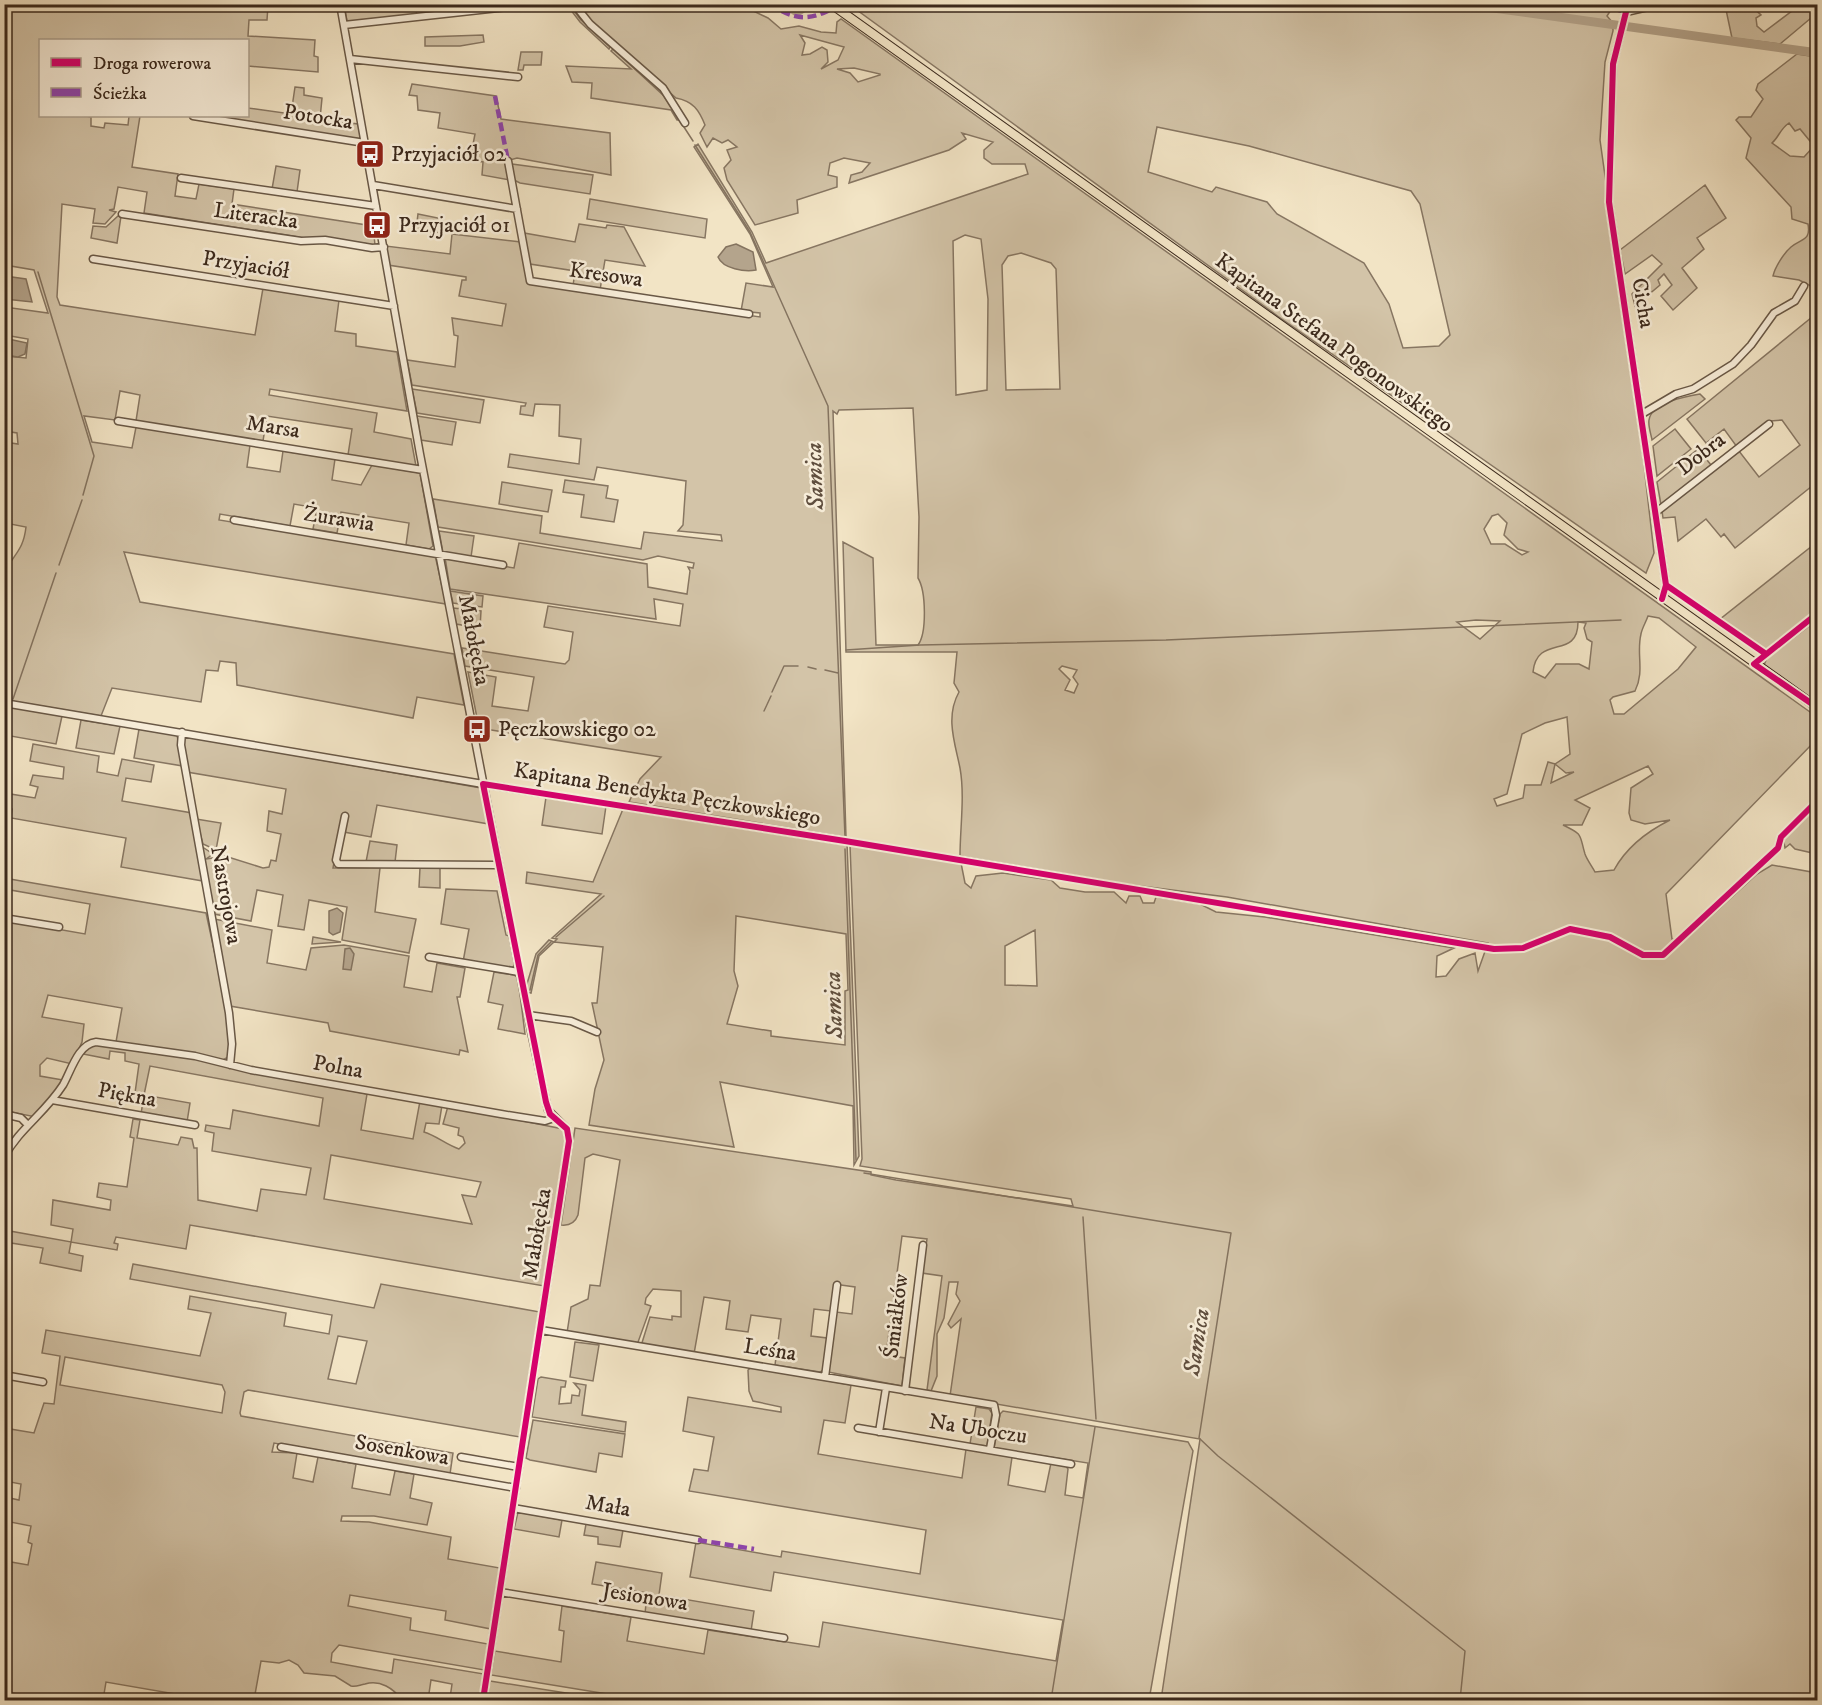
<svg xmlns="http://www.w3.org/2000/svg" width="1822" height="1705" viewBox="0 0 1822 1705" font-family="'IM FELL DW Pica',serif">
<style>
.green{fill:#d3c4a8;stroke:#877662;stroke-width:1.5;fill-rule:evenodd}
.water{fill:#b4a48c;stroke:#84735f;stroke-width:1.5}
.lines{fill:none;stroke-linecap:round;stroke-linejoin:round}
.stream{stroke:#84735f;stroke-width:1.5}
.river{stroke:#b4a48c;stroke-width:9}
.minor-casing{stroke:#695846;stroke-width:9}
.major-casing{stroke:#3b291c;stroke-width:10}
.minor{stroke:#f7edd9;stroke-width:6}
.major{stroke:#f2e4c5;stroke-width:8}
.quiet{stroke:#8e44ad;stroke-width:4.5;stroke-dasharray:9 4.5;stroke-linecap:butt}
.cycleway-casing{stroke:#f7edd9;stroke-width:10}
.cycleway{stroke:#d6006c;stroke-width:6}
.labels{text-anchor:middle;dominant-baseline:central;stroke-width:5;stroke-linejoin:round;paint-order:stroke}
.street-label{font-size:22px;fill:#3b291c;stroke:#f7edd9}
.poi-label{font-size:22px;fill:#3b291c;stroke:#f7edd9;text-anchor:start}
.water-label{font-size:24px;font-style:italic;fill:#5f4e3e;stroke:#f7edd9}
</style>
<rect width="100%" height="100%" fill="#f2e4c5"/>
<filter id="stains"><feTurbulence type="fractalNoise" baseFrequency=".00333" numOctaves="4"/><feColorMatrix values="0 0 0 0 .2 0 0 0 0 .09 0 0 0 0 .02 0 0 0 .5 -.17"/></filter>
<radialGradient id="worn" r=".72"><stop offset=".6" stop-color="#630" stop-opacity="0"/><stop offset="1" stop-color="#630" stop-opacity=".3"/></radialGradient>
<path class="green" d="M4,5H268L267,20H249L248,36L315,40L314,56L318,57V72L248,66V40H40V116H86L91,117V126L104,128L105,123L128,125L129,116H140L132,167L178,174L175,196L196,199L199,184L234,189L232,204L373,226L375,245L323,237L311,239L144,213L147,192L118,187L114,209L109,210L116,212L105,224L93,223L95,209L62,204L57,297L60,305L255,335L263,288L339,300L335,331L356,334V346L397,352L407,411L270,389L269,395L377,413L374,432L411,439L416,466L348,455L352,429L267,416L263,441L136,421L140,395L120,391L115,420L84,416L92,442L132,448L136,427L250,445L247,467L280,472L283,451L335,459L332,480L361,485L372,465L420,473L433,546L429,549L406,545L409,523L341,512L337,533L313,529L317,508L294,504L290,526L220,514L219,520L435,555L446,604L124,552L140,602L454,654L464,705L417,697L413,718L237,685L236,663L220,661L218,671L206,670L201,702L112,688L101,716L5,700V574C12,554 23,553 26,527L5,523V442L18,444L17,433L5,431V356L26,358L28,339L5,335V307L48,313L34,270L5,265Z
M344,5H415L417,15L350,23L347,21Z
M445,5H512L445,12Z
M567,5H571L611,45L609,49L580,22Z
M577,5H741L768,18L781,29L799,26L821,32L836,33L837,22L841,19L1817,717L1816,726L1811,732L1817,739L1666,894L1672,939L1684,941L1757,874L1772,865L1817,873V1700H1161L1200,1439L950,1396L961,1319L951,1328L948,1324L960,1301L956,1294L958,1282H949L944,1318L937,1334V1376L931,1391L927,1390L942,1276L922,1273L927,1239L902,1236L886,1355L905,1358L902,1386L828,1372L836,1312L852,1314L855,1287L834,1284L831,1311L814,1309L811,1336L827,1338L823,1370L820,1372L775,1365L781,1319L751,1315L748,1332L726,1329L730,1301L704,1297L694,1354L641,1346L650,1317L672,1320V1316L681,1317V1291L653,1289L646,1298L645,1304L651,1306L637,1345L567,1333L571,1307L588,1299L590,1285L600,1286L620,1160L593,1154L585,1158L578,1215C575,1223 570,1226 561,1225L575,1128L871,1172V1175L896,1180L1073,1206L1071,1199L860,1166L862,1159L850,845L961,863L965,883L971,888L976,876L1003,873L1051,880L1060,888L1085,892H1114L1126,903L1129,896H1140L1143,903H1154L1156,897L1200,904L1216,912L1265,917L1454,948L1437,956L1436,977L1446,976L1459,959L1475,953L1478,971L1488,943L1227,897L1125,884L960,856C960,828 965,796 960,768C955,743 945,717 959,692L954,683L957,652H846L843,542L873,558L876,645H918C927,633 926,591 918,578L919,517L913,408L839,410L837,414L833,411L846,837L629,802L640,779L661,757L479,728L468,672L496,677L492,706L528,711L534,677L465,666L462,648L565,664L569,660L573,632L544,627L548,606L680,626L683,604L654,599L656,619L450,589L445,557L514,568L519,543L647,564L648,587L687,594L690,571L688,567L693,568L694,563L658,556L643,560L438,527L433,499L542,516L540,533L641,549L644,532L722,541L721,535L678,531L683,525L686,481L597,467L594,480L508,467L510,454L579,464L581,439L559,436L560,405L535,404L533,416L520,414L521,406H525L526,403L412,385L407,360L455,367L458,336L454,335L452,318L502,326L506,304L459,296L462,280H466V277L388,265L386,246L450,254L452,234L521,242L529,284L760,317V313L741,311L746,283L773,287L750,234L694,147L698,144L752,232L766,263L1028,174L1025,164H992L984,158V150L993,142L962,133L966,139L949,150L849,183L851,175L862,172L870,163L844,158L830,163L828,175L837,177V187L797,200L798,213L755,225L727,180L724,168L731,160L727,150L737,147L728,140L722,143L713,138L707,147L700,133L705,125C699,110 693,101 676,98L585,17ZM800,35L844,47L838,60L821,69L828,62L827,50L822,47L810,54L802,55L805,43ZM854,68L880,74V75L858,82L850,73L837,69ZM965,235L981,239L988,299L987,390L956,395L953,241ZM1021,253L1051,263L1056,269L1060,389L1006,390L1002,265L1008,256ZM1498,514L1507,523L1504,535L1518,549L1528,552L1522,555L1505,544H1491L1484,529L1492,516ZM1648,616L1659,618L1696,647L1678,669L1624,714H1614L1610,700L1613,697L1635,691C1645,671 1636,654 1641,634C1642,628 1646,622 1648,616ZM1476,620L1500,621L1480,639L1457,622ZM1578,622L1586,623L1584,628L1587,639L1592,642L1589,669L1579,664H1556L1545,678L1533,672C1537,633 1578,661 1578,622ZM1062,666L1077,670L1073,677L1078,684L1074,693L1065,690L1070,680L1059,669ZM1567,717L1570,754L1555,764L1548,762L1541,785H1525L1523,798L1497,806L1494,799L1507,794L1522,734L1545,723ZM1555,764L1566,773L1574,772L1551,783ZM1648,766L1653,774L1631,788L1629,813L1631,820L1645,824L1670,820C1648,831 1626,848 1614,870L1595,872C1592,866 1587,860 1585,854C1579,834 1584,835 1563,825H1582L1590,808L1575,800ZM1035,930L1037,986L1005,985V946Z
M850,5H1614L1607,16L1613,23V31L1605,62L1600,140L1637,404L1654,553L1646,573L1279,317ZM1157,127L1249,146L1411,191L1420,204L1450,335L1439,346L1403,348L1389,304L1364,263L1277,214L1267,202L1216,187L1212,192L1148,172Z
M1725,5H1750L1761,15L1756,18L1757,26L1764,32L1800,5H1817V13L1780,44L1732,38Z
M483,35L484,42L460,46H425V37Z
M614,48L665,92L681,120H677L671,110L591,98L592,83L572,82L566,66L631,69L611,51Z
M521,52H542L541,65H524L523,70H518Z
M1797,54L1817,57V289L1799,280L1773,276C1775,267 1784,253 1791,247C1802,238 1811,241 1808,224L1792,219L1791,207L1746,158L1751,138L1736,120L1739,117H1751L1763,99L1756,90L1758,84ZM1789,123L1795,131L1800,129L1814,146L1804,157L1790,156L1772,143C1779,137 1780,129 1789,123Z
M412,84L496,96L501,119L610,133L611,175L517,158L506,161L510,180L482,175L483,162L470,160L475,134L438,128L440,113L418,110L417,96L409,95Z
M295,87L304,88V95L322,98L320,119L358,124L361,139L205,116H248V108L291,114Z
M512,164L593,175L590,194L520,183L514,180Z
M276,166L300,170L297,192L272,189Z
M1705,185L1726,218L1697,238L1704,249L1682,268L1697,288L1673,310L1661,296L1672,285L1664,274L1658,280L1660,285L1635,306L1632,294L1662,264L1652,255L1625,274L1620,250Z
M590,199L707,219L705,238L587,219Z
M418,214L443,219L442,233L416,230Z
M118,216H121L117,243L91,238L93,226L106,227Z
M579,224L606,228L607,225L624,227L645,266L605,260L600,290L573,286L575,271L530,264L524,233L575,242Z
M1817,313V482L1735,548L1724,534L1721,537L1706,519L1678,541L1675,517L1663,518L1662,511L1739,451L1759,477L1800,445L1782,420L1770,421L1737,447L1724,429L1706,443L1687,419Z
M412,389L484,400L480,423L417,413Z
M1700,394L1705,399L1652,440C1651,434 1648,426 1649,420C1651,403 1687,396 1700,394Z
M417,416L456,422L452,445L421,440Z
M1675,429L1691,449L1657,476L1653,446Z
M1698,449L1711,465L1661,505L1657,482Z
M565,480L608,486L606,498L618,500L614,522L581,517L584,495L563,492Z
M502,482L552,490L548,512L499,504Z
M439,531L474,536L471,557L443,553Z
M1817,542V610L1765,651L1719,620Z
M450,591L483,596L482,607L453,603Z
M453,608L481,611L480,628L456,624Z
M1817,620V703L1764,665L1767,658Z
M5,706L62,716L56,744L11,736L7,758L5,757Z
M81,720L120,726L114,754L76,748Z
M139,729L177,735L183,766L134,758Z
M185,736L481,788L489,824L377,805L371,837L344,832L343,814L333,868H380L375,912L416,919L409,953L342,940L347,907L309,900L304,930L278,926L283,895L257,890L251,921L214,914L201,846L213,854L206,859L225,856L263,868L269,867L271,860L276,861L281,834L267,831L269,811L282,814L286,789L187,772L182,744Z
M33,744L99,756L97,772L118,776L122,759L154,765L151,782L126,778L122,801L192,813L203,881L121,867L126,838L11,818L12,809L5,807L4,793L35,798L38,787L30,785L33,775L63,779L64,767L30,761Z
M546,797L606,806L602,834L542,825Z
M1817,804V854L1795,849L1790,844L1785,848L1783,837Z
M623,809L847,843L859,1156L854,1165L853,1106L720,1082L734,1147L589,1125L595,1089L604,1060L592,1003H597L603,947L554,942L539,956L531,993L526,992V987L536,954L549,940L554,942L557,939L552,938L601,894L526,883L527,872L593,882ZM736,916L846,934L848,990L845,991V1045L771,1036V1031L727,1024L738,986L734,971Z
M196,819L221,823L216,850L203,844Z
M370,841L397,845L395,862H366Z
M420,868H440V888L419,887Z
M4,878L206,913L225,1000L230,1056L223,1060L116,1042L122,1008L48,995L42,1017L84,1024L82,1042L72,1064L47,1058L40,1065V1076L63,1080L36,1117L5,1111V920L85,934L90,904L5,889Z
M446,889L497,891L506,935L509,936L515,964L511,970L463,962L469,929L441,924Z
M214,919L272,930L267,963L306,970L311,948L344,945L409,956L404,987L432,992L437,963L465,968L460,997H457L468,1052L460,1050L459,1055L330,1031L328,1023L230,1006Z
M313,937L341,942L312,944Z
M494,972L514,975L518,978L525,1034L498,1029L503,1005L488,1002Z
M96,1044L195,1059L367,1094L361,1130L413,1139L420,1101L442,1105L439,1124L426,1123L424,1132C437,1136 445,1144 459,1149L465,1143L463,1137L458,1135L459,1128L443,1124L448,1106L563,1129L567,1140L544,1286L190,1225L186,1249L116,1237L114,1243L118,1244L117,1250L71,1242L69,1253L83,1256L81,1271L40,1263L43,1248L5,1242L4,1230L71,1242L73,1229L51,1225L53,1200L110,1210L111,1200L97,1197L99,1183L127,1187L134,1138L130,1137L133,1119L140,1120L137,1138L178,1145L181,1137L192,1139L194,1148H197L198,1200L257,1211L261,1189L306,1195L311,1168L212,1151L214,1133L205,1131L206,1125L230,1129L233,1110L319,1126L323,1098L150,1066L144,1095L190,1103L187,1122L141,1114L144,1095L135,1093L139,1064L125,1061V1053L110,1051L109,1059L83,1054L85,1050ZM331,1155L481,1182L476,1197L462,1195L472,1224L324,1199Z
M133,1264L374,1308L381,1284L540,1312L520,1437L248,1390L244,1392L240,1413L241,1416L453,1453L450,1474L274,1443L272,1452L297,1453L293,1478L313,1482L318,1457L356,1464L352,1488L390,1495L395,1471L414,1474L410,1498L432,1503L427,1525L374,1516H342L341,1521L369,1522L451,1537L448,1559L500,1568L491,1629L445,1620L446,1611L350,1595L348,1606L411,1618L410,1630L488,1644L484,1670L339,1645L332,1653L331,1662L392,1673L394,1659L484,1674L479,1700L450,1698L452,1684L431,1680L428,1700H402C394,1689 380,1679 365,1684C359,1685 357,1687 351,1686L335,1676L304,1673L298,1665L289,1660L279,1663L261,1661L254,1700H210L106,1682L103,1700H55L5,1692V1561L28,1565L32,1544L28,1542L31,1526L5,1521V1497L19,1500L21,1484L5,1481L4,1428L34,1433L44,1403L54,1404L60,1356L42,1353L46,1330L200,1356L211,1313L188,1309L190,1296L286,1313L284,1326L329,1334L332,1315L130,1279ZM338,1336L367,1341L356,1384L328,1379ZM65,1357L222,1385L225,1392L222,1413L60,1385Z
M575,1342L599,1345L593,1381L570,1377Z
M752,1367L851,1385L845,1423L824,1420L818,1454L962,1478L966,1449L1012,1457L1008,1485L1045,1492L1051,1463L1066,1466L1068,1469L1065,1495L1083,1498L1088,1463L994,1448L1000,1414L1003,1411L1188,1442L1193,1451L1149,1700H644L491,1675L495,1651L561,1662L564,1631L559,1630L562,1606L631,1617L627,1641L704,1654L708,1630L819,1647L823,1622L1056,1661L1063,1620L774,1572L771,1591L690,1577L696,1542L781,1557L782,1551L920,1574L926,1530L689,1491L694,1469L708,1471L714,1437L683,1431L688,1397L781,1412V1407L753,1401L749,1391L748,1370Z
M541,1377L566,1381L565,1387H561L559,1404L571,1403L572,1395L579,1396L580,1390L574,1383L586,1385L582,1415L626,1422L625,1432L532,1417L538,1379Z
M976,1407L989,1409L992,1413L987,1446L970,1444Z
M533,1420L625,1434L622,1457L599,1453L596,1472L530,1460L526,1458Z
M518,1512L562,1520L559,1537L514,1529Z
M586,1524L623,1530L620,1547L598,1544V1537L584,1535Z
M596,1562L662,1573L659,1595L754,1611L751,1631L645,1614L647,1593L592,1584Z
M490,1681L610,1700H487Z"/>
<path class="water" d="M736,244L753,252L756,270C745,272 723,269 718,257L726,247Z
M5,276L26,279L32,302L5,299Z
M4,338L27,343L25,354L18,357L5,355Z
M337,908L343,913L340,932L333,935L329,932V911Z
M350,948L354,954L351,970L343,969L345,949Z"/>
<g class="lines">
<path class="stream" d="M569,4L581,20L610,47
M613,49L664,96L677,116
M682,124L693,141
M695,145L750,232L828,406L845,837
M38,272L94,456L83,495
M59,565L82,500
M846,650L920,645L1166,640L1621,620
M808,667L816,669
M825,670L838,673
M772,692L784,666H798
M13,699L56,573
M764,711L771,696
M4,715L9,711
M845,849L856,1160
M556,937L604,896
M530,990L538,955L551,942
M864,1173L1231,1233L1199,1438L1218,1456L1465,1651L1460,1700
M1083,1217L1096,1419
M1051,1700L1095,1427"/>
<path class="river" d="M785,4L797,12L810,4
M1464,4L1818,53"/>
<g class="minor-casing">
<path id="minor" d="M340,4L420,454L532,1036L548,1110L567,1129L569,1141L483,1700
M574,4L590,24L663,88L685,123
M1661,4L1626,12L1613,64L1609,202L1666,585L1662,599
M344,25L535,4
M350,59L518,77
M193,116L365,143
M508,161L530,281L749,314
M181,178L376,206
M373,185L517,209
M122,214L301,241L325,240L372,248L384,247
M93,259L394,306
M1642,414L1676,394L1693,389L1733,364L1751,345L1774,313L1795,301L1804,286
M118,421L423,470
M1655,513L1769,424
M234,520L503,565
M1754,664L1818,613
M4,703L483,784L845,841
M182,732L181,745L229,1013L232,1044L230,1065
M345,816L336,860L338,864L498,865
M4,918L59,927
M429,957L519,972
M528,1015L571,1021L597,1032
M52,1100L195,1125
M4,1114L21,1118L26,1123
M4,1157C20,1128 45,1113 63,1085C71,1071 78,1044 96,1042L195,1056L251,1070L501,1114L545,1121L554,1118
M541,1330L994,1405L996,1415L990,1449
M4,1375L43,1382
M825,1377L837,1285
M905,1391L923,1245
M858,1428L1071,1464
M879,1432L886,1388
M281,1447L516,1488
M461,1457L519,1467
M513,1508L698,1540
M500,1592L784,1638"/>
</g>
<g class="major-casing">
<path id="major" d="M831,4L1818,708"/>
</g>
<use href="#minor" class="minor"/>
<use href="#major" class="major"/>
<path class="quiet" d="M770,4C794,20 809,22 835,7
M1592,4L1626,12L1625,7
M495,96L508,161
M698,1540L754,1549"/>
<g class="cycleway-casing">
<path id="cycleway" d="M1624,4L1626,12L1613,64L1609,202L1666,585L1662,599
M1666,585L1766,654
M1818,613L1754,664L1818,708
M483,1700L569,1141L567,1129L550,1114L546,1102L483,784L845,841L1494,949L1523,948L1570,929L1610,937L1643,955H1663L1778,848L1781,837L1818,800"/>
</g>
<use href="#cycleway" class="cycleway"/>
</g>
<defs>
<g id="bus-square" transform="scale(1.5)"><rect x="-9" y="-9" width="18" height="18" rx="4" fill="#8f2418" stroke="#f7edd9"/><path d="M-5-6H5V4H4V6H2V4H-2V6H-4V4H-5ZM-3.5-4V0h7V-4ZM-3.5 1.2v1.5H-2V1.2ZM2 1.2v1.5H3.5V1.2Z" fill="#fff"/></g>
</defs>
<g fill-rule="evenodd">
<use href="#bus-square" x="370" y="154"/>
<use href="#bus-square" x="377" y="225"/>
<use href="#bus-square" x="477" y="729"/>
</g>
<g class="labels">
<g class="street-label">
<text transform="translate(318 117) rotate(9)">Potocka</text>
<text transform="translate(256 216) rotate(8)">Literacka</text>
<text transform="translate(246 265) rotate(9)">Przyjaciół</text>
<text transform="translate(606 275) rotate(8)">Kresowa</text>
<text transform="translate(1643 303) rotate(80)">Cicha</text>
<text transform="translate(1334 343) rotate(36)">Kapitana Stefana Pogonowskiego</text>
<text transform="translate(273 427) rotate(9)">Marsa</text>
<text transform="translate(1701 454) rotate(-38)">Dobra</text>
<text transform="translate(339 519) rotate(9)">Żurawia</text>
<text transform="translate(474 640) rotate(79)">Małołęcka</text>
<text transform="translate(667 794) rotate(9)">Kapitana Benedykta Pęczkowskiego</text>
<text transform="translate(226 895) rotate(80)">Nastrojowa</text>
<text transform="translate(338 1067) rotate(10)">Polna</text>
<text transform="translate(127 1095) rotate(10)">Piękna</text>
<text transform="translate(537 1234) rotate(-81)">Małołęcka</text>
<text transform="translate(896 1316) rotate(-83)">Śmiałków</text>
<text transform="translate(770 1350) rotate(9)">Leśna</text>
<text transform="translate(978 1429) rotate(9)">Na Uboczu</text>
<text transform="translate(402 1450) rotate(10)">Sosenkowa</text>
<text transform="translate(608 1506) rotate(10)">Mała</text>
<text transform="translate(645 1597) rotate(9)">Jesionowa</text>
</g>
<g class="poi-label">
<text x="391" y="154">Przyjaciół 02</text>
<text x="398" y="225">Przyjaciół 01</text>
<text x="498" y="729">Pęczkowskiego 02</text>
</g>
<g class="water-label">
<text transform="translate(815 476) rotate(-92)">Samica</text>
<text transform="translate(834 1005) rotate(-92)">Samica</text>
<text transform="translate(1197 1342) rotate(-81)">Samica</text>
</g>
</g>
<rect width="1822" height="1705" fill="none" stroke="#f2e4c5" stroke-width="24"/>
<rect x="6" y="6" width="1810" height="1693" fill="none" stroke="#3b291c" stroke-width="3"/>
<rect x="12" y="12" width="1798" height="1681" fill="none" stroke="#3b291c" stroke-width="1.5"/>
<rect x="39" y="39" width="210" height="78" fill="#f7edd9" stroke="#ac9f8d" stroke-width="1.5"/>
<rect x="51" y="58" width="30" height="9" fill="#d6006c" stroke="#ac9f8d" stroke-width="1.5"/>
<text x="93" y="69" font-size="18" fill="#3b291c">Droga rowerowa</text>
<rect x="51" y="88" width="30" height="9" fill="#8e44ad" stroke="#ac9f8d" stroke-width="1.5"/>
<text x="93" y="99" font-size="18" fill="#3b291c">Ścieżka</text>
<rect width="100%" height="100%" filter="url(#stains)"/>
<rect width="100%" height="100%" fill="url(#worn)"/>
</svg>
